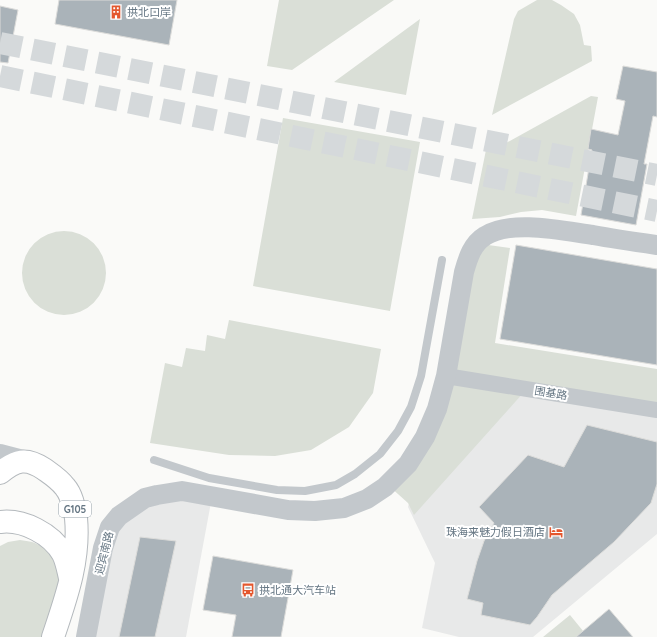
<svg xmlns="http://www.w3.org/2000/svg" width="657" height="637" viewBox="0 0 657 637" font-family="Quicksand,'Noto Sans SC',sans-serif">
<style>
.built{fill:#e8e9e9}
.green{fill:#dadfd7}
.building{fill:#aab3b9;stroke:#dcdcda}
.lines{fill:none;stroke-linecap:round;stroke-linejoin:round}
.primary-tunnel{stroke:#d5d9db;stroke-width:22;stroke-dasharray:22 11;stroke-linecap:butt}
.trunk-casing{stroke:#b4b9bd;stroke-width:24}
.service{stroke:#c3c8cc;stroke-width:8}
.minor{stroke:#c3c8cc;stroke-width:16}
.tertiary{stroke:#c3c8cc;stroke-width:20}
.trunk{stroke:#fff;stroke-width:22}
.labels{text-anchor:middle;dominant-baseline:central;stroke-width:4;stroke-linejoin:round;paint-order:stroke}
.shield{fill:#fff;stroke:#939fa8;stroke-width:1}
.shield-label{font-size:10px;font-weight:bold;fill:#657683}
.poi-label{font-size:11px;fill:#657683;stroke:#fff;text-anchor:start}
.street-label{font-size:11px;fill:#657683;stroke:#fff}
</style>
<rect width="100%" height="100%" fill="#fafaf8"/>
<path class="built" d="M447,377L657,411V534L533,637H459L422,628L435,563L408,507L426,438Z
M212,497L186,637H87L104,548L132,506Z"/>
<path class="green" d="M279,0H394L292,70L267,66Z
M537,0H552L561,5L574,14L580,25L584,45L591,46L592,61L492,115L514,19L518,11Z
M420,19L406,95L334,82Z
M591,96L598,97L576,216L542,210L521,212L500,217L472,219L487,145L497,148Z
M283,118L420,142L390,311L253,286Z
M22 273a42 42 0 1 1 84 0a42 42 0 1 1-84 0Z
M481,244L510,248L495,343L657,369V405L451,372L471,266Z
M229,320L381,349L373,393L349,427L311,450L275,456L229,455L150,443L165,363L182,367L186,348L205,351L207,335L225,339Z
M448,379L524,392L414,515L408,503L389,486Z
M20,540C24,541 29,541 32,542C49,547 61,566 58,584C54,601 47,620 42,637H0V546L8,542Z
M570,615L588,637H543Z"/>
<path class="building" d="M59,0H177L169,45L55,24Z
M0,6L18,10L8,63L0,62Z
M623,66L657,72V117L653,116L644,164H647L636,225L581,215L592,150L588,149L591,129L618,135L625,101L616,99Z
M516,245L657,269V365L500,339Z
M587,425L657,442V484L651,503L614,542L552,595L537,617L530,625L481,615L483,603L467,599L477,561L484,541L494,523L479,507L528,455L564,467Z
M140,537L176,541L155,637H119Z
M213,556L293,570L281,637H232L236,615L203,610Z
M609,609L633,637H576Z"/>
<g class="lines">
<path class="primary-tunnel" d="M0,43L657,175
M0,76L657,211"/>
<g class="trunk-casing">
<path id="trunk" d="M0,473C16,460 26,457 44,469C51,474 59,479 65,487C72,495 74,507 76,518C80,560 66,598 53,637
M0,522C23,519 52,534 63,554C67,562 68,570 70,578"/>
</g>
<path class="service" d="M154,460L209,478L277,490L305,491L336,485L355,474L380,454L398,431L411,407L421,376L442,260"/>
<path class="minor" d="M446,376L657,410"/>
<path class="tertiary" d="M0,454L23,460
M86,637L103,548L110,527L119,516L145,498L157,495L182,491L288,510L315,511L344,508L367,499L385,487L408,464L425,437L437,409L446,376L464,272C468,258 472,244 485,236C511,219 564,231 593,235C615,239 636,242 657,245"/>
<use href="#trunk" class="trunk"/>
</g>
<defs>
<g id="building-bare" transform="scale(1.08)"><path d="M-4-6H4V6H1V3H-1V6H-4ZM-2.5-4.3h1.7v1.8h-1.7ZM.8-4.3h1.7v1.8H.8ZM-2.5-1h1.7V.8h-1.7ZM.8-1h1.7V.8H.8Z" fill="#e4572e" stroke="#fff" stroke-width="2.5" paint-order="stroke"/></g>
<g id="hotel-bare" transform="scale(1.08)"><path d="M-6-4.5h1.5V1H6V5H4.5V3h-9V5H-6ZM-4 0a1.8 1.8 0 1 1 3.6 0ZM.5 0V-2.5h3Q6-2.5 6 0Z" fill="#e4572e" stroke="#fff" stroke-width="2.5" paint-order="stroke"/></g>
<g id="bus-bare" transform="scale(1.08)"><path d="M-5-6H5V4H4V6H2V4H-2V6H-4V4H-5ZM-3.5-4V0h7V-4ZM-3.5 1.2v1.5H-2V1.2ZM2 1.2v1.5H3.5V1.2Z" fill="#e4572e" stroke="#fff" stroke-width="2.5" paint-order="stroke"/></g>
</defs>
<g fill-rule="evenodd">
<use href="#building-bare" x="116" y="12"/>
<use href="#hotel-bare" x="556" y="532"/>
<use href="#bus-bare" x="248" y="590"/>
</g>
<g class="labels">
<rect class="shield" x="59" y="501" width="32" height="16" rx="3"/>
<g class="shield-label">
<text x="75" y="509">G105</text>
</g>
<g class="poi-label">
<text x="127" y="12">拱北口岸</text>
<text x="545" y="532" text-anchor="end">珠海来魅力假日酒店</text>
<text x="259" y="590">拱北通大汽车站</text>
</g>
<g class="street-label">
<text transform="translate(551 393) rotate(9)">围基路</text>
<text transform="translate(104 553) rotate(-76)">迎宾南路</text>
</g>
</g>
</svg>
